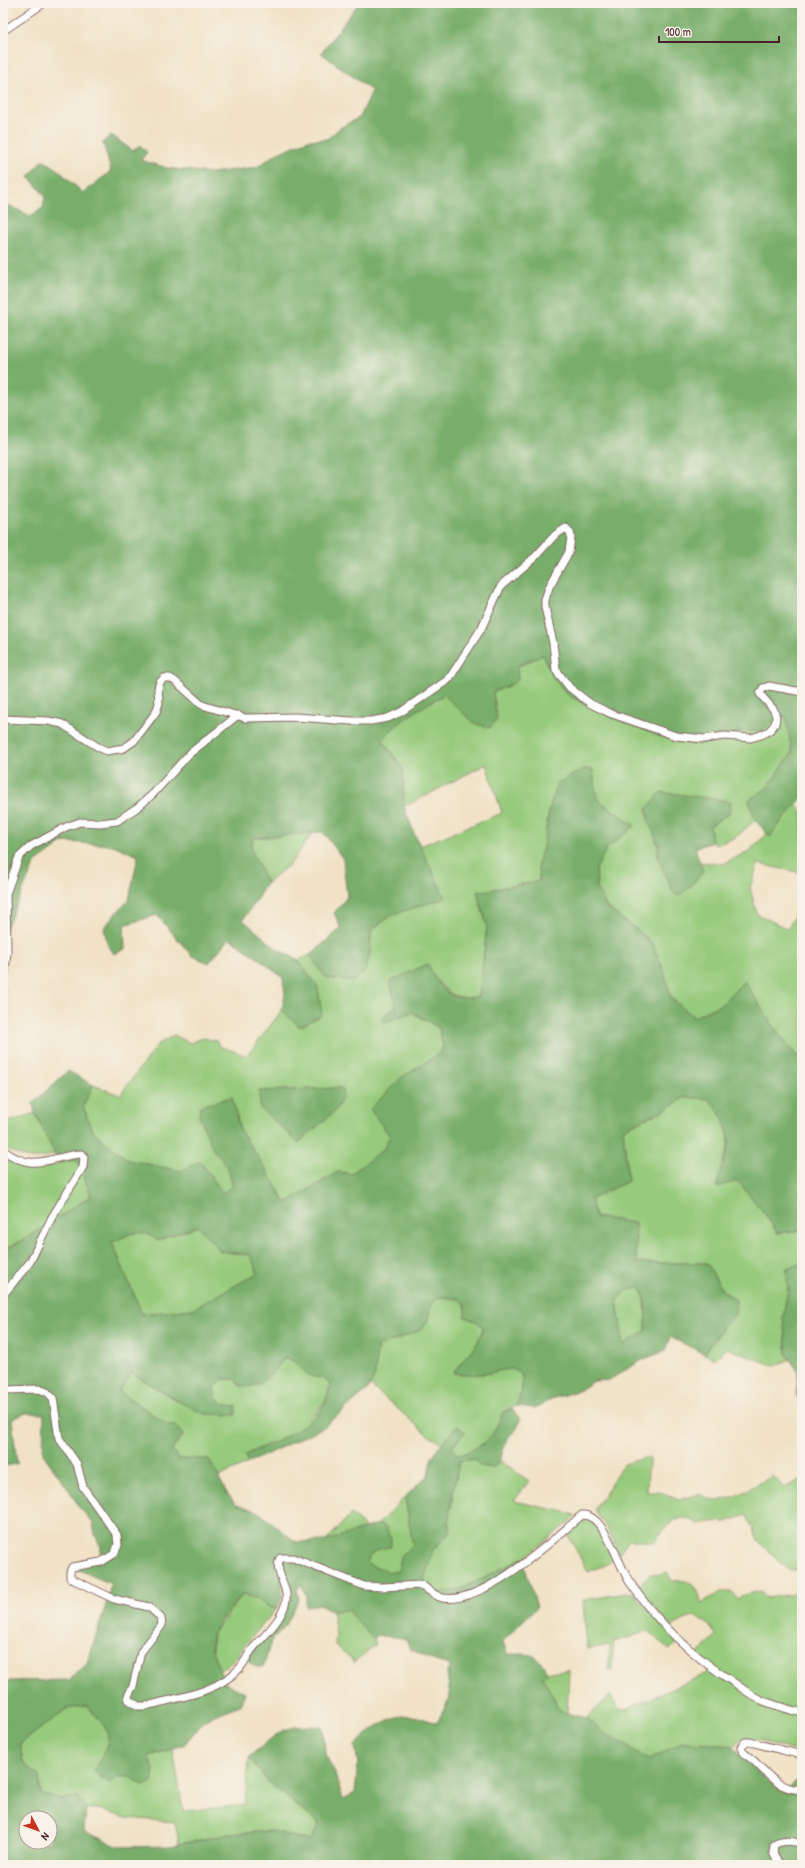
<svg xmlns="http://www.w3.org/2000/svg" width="805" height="1868" viewBox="0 0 805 1868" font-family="'Patrick Hand',sans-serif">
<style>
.green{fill:#96ca7b;stroke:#707453;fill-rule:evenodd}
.forest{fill:#78ae6b;stroke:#61664b;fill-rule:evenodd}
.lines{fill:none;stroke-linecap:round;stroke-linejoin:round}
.street-casing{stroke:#846361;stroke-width:9}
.street{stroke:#fff;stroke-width:7}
</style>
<rect width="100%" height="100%" fill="#f7f3e8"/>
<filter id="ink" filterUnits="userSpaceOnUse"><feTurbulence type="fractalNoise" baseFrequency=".025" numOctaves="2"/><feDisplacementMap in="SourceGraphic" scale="8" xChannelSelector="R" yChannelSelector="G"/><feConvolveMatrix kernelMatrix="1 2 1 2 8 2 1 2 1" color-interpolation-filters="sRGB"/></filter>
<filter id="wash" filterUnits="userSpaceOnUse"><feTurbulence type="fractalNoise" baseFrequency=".012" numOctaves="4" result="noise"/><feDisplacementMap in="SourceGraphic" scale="16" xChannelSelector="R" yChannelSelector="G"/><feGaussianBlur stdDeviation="0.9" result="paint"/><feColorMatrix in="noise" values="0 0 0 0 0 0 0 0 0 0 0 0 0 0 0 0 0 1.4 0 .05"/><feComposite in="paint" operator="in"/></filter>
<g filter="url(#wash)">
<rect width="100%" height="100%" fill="#f1e2c6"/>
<path class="green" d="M543,655L553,678L611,717L660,736L691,744L718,742L740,731H762L771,722L786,715L792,753L767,788L749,800L755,820L736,837L716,845L712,842L710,826L729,813L731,801L647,809C649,826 660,840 658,858L703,872L699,862L723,864L749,851L767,834L770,836L796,804L802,811V873L758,864L750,888L757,914L788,929L802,897V1056H797L779,1034L744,982L722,1004L694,1017L671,998L664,971L652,943L637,930L607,908L597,888L596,869L607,848L634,826L597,799L593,770L549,811L543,848L538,863L539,881L477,892L487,926L479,997C454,999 451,996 434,978L381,1018L383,1022L412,1012L439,1028L443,1047L439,1054L401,1078L370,1109L390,1136L383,1150L351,1174L338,1172L286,1203L266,1169L240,1131L237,1115L213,1149L228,1167L233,1187L223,1193L181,1171L128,1160L92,1131L83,1106L93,1085L120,1095L157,1045L174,1035L190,1043L203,1038L217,1041L219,1046L247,1056L282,1010L300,1027L318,987L298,960L310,955L326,978L353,981L365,971L370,953L371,931L391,915L444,898L420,846L502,813L486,764L404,807L403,769L382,739C400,720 421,707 444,694L454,704L497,718L493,692L510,685L517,667ZM341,1088L336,1110L298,1143L260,1091Z
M313,833L290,864L267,883L251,849L253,838Z
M685,1097L709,1099C719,1111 731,1128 728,1146C727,1154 723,1162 720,1170L738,1181L766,1215L777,1233L802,1230V1263L787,1269L788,1290L783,1317L787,1355L790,1359L775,1366L726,1348L715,1359L705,1354L726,1323L736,1300L722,1290L707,1263H637L635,1223L595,1217L591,1198L628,1181L623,1129L664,1110Z
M35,1113L55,1154C50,1155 44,1158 39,1158C28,1160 11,1153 3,1146V1124Z
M3,1155C12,1162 29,1169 41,1168C54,1167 65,1159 78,1161L91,1196L25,1239L3,1250Z
M198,1226L220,1251L250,1255L258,1273L193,1309L142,1314L112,1242C134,1233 136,1227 158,1240Z
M640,1288L645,1298L646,1330L623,1345L617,1299L627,1290Z
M440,1297L459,1299L465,1304V1317L478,1322L483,1328L478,1342L453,1373C463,1374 474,1375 484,1374C493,1373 503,1369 512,1369C530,1370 520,1397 516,1406L503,1412C490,1443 490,1441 461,1455L454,1453L452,1447L465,1432L457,1426L442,1443L428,1435L370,1385L375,1375L377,1347L421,1330L428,1320L431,1303Z
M285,1357C304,1364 301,1377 324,1378L330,1385L326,1400L300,1430L245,1455L248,1463L219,1477L209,1459H178L172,1450L183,1435L175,1426L166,1424L119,1391L132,1373L176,1400L221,1404L216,1397L214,1388L223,1379H235L276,1368Z
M648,1457L650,1459L648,1469L647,1492H659L679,1500L699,1494L712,1500L718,1501L736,1496L773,1476L784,1488L802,1479V1568L790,1571L758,1541L747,1515L722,1523L719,1521L697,1524C680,1508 664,1527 655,1542L629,1540L619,1554L608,1530L598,1516L595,1509L623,1465L630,1462Z
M474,1459L492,1468L501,1461L529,1481L514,1501L565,1512L574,1515L575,1517L522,1560V1558L457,1591L441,1592L434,1590L423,1580L433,1550L451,1531L448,1522L459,1461Z
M405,1497L413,1545L402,1555L398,1571L388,1573C381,1566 373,1569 367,1563L369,1557L376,1549L386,1527L378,1524Z
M351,1514L366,1528L326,1541Z
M583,1519C601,1522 607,1544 614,1559L607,1564L588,1572L567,1533Z
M667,1572L672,1581C690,1579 698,1584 701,1603L723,1591H731L737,1599L743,1595L761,1591L767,1598L802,1593V1753L751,1738H742L734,1747L711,1743L682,1742L648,1760L627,1745L604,1733L587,1718L610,1695L618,1709L625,1710L710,1672L695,1658L716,1635L707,1623L694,1615L671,1627L638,1587L650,1574L660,1575Z
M633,1592L678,1643L669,1650L649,1631L614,1642L612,1670H608L610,1645L587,1649L583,1600Z
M242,1595C258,1596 263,1606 276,1609C266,1621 255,1633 245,1645C236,1656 234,1664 219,1670L212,1650L213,1633Z
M348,1610L373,1639L375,1645L353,1663L351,1658L335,1645L336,1634L332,1611Z
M569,1670L567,1713L562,1712L542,1677L547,1672Z
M84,1705L87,1706C115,1735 113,1737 94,1771L118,1777L130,1776L143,1786L154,1770L148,1756L173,1749L183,1811L245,1805L249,1757L268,1782L319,1823L311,1841L272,1831L229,1834L179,1844L175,1822L125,1818L99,1809H86L77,1797L62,1799L41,1794L39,1776L23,1763L20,1744L66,1709Z"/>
<path class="forest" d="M359,3H802V798L781,821L770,837L755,820L749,800L767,788L792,753L786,715L771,722L762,731H740L718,742L691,744L660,736L611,717L569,696L553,678L543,655L517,666L518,680L510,685L493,692L497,718L490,728L474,723L444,695C421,707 400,720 382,739L403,769L404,807L414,833L445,898L391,915L371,931L370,953L365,971L353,981L326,978L310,955L341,928L334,913L347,897L343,859L323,832L253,838L251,849L267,883L243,920L277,949L298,960L318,987L322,1015L300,1027L282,1010L285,994L283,978L262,961L229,938L209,963L192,956L157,915L124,925L125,949L114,954L107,943L104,928L117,912L129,900L138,856L113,845L64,842L35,863L3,935V202L30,216L43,208L45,196L29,177L42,160L55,167L83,193L111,171L103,142L111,135L133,151L140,145L147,152L141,160L167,168L211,173L257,167L278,153L308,140L327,139L340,128L360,117L372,91L321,53Z
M584,769L593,770L597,799L635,826L607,848L596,869L597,888L607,908L637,930L652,943L664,971L671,998L694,1017L722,1004L744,981L779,1034L797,1056H802V1230L777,1233L766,1215L738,1181L716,1187C719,1175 727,1155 729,1145C730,1127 719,1112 709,1099L685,1097L664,1110L623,1129L628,1181L591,1199L595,1217L635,1223L637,1263H707L722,1290L736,1300L735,1315L719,1331L705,1354L670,1337L665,1351L644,1359L609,1380L594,1381L580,1390L554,1398L534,1408L516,1406C520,1397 530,1370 512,1369C503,1369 493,1373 484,1374C474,1375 463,1374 453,1373L478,1342L483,1328L478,1322L465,1317V1304L459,1299L440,1297L431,1303L428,1320L421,1330L377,1347L375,1375L368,1389L324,1427L248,1463L245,1455C274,1441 310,1431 326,1400C328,1396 329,1389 330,1385L324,1378C300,1377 304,1364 285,1357C272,1373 263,1390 240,1386L235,1379H223L214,1388L216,1397L221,1404L236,1406V1415L204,1414L176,1400L132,1373L119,1391L166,1424L175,1426L183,1434L172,1449L178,1459H209L227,1493L236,1504L257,1511L296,1542L326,1541L378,1524L386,1527L391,1538V1547C379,1548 371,1550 367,1563C373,1569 381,1566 388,1573L398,1571L402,1555L413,1545L405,1497L428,1475L432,1457L442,1443L457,1426L465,1432L452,1447L455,1453L461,1455C490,1441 490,1443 503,1412L512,1409L520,1419C518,1433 511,1431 507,1440C501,1454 504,1458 492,1468L480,1466L474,1459L459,1461L448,1522L451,1531L433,1550L424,1580L434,1590L441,1592L457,1591L522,1558L537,1607L503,1641L507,1654C530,1655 536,1650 547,1672L542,1677L562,1712L587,1718L604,1733L627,1745L648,1760L682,1742L711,1743L734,1747L767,1780L787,1791L796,1781L802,1779V1865H3V1683L9,1681L69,1680L87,1664L107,1601L111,1584L77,1569L75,1564L81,1560L100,1557L101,1547L95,1535L93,1523L79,1507L69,1490L43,1454L44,1414L26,1413L12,1419L17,1464L3,1466V1250L25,1239L91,1196L78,1161L71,1160L59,1163L35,1113L33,1103L68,1071L93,1085L83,1106L92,1131L128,1160L181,1171L200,1161L223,1193L233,1186L228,1167L213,1149L199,1116L200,1106L232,1097L240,1131L266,1169L286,1203L338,1172L351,1174L383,1150L390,1136L370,1109L401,1078L439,1054L443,1047L439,1028L412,1012L383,1023L381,1018L396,1007L390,981L428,964C434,978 445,998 463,998C468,998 474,997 479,997L487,926L477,892L539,881L538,863L543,848L549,811L557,783ZM198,1226L220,1251L250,1255L258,1273L193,1309L142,1314L112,1242C134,1233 136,1227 158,1240ZM640,1288L645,1298L646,1330L623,1345L617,1299L627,1290ZM282,1572L288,1576C290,1583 292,1590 291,1597C287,1613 259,1641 248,1655L249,1662C254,1666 257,1669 264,1666L271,1641L286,1625L299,1599L297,1590L301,1584L306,1596V1607L319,1604L332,1611L348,1610L373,1639L377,1635C387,1637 396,1636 406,1639L410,1649L435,1661L450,1665L447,1672L450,1697L437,1723C429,1721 421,1717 413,1716C389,1713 371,1730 355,1746L358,1764L355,1793L343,1799L334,1771L325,1754L323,1727C283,1723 278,1733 249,1757L268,1782L319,1823L311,1841L272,1831L229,1834L171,1846L119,1847L84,1831L86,1809L77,1797L62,1799L41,1794L39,1776L23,1763L20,1744L66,1709L87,1706C115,1735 113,1737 93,1771L99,1776L110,1783L118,1777L130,1776L143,1786L152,1782L154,1770L148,1756L185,1744L203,1721L219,1713L240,1705L245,1693L224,1682L212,1650L211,1641L213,1633L220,1621L242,1595C258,1596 263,1606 276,1609C285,1597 283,1587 282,1572ZM26,1818H50V1842H26Z
M661,792L731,801L729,813L710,826L712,842L695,848L703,872L689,888L680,895H675L658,858L659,846L648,819L647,809Z
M342,1088L343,1097L336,1110L298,1143L260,1108L259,1091Z
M802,1263V1405L796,1394L798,1371L787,1355L783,1317L788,1290L787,1269Z"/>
</g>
<g filter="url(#ink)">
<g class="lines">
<g class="street-casing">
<path id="street" d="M3,31L44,3
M3,719L49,721L62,724L98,747L107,751L124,748L134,741L156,712L159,703L158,688L160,682L164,678H170L175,681L202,705L245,718L296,717L351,721H371L388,718L401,712L449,679L481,629L501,586L535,557L555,535L566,528L570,532L571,537L569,552L549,587L545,600V607L553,643L556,670L570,688L591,704L612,714L676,736L704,739L724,736L751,738L761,735L769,731L775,724L776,717L774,710L760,694L763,688L769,686L802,692
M3,990L7,952L6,894L19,857L31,846L66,827L80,822L100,823L117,821L138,807L153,794L189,754L238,715
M3,1150C35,1174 49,1156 81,1154L84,1156L83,1167L52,1217L30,1262L3,1295
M3,1390L39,1389L47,1392L53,1398L59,1438L77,1464L83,1487L117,1535L118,1545L114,1554L101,1562L72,1567L70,1572V1578L114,1599L149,1607L161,1618L162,1625L141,1652L133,1686L128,1696L129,1700L138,1706H146C179,1697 214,1694 239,1669C245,1663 248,1653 255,1646C266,1634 280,1621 285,1605C291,1587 273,1574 280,1558H293L364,1586L382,1587L422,1585C428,1590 434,1596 443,1598C483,1605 553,1540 582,1515C604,1513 618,1564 629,1581C656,1622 694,1657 736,1684C743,1689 751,1695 759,1699C773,1705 787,1709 802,1713
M802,1755L750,1742H745L741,1747C742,1753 749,1757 754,1761C770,1776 777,1789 802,1790
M780,1865L773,1853L774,1845C782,1839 793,1842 802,1843"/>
</g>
<use href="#street" class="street"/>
</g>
</g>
<rect width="805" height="1868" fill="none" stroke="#f7f3e8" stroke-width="16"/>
<g transform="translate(38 1830) rotate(131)"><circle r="19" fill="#f7f3e8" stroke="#b29e9c"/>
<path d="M0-3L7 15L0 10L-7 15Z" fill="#c8321e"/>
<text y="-6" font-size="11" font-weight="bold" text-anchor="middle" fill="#4a1f2b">N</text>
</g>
<path d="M659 36v6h120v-6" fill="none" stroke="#4a1f2b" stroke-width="2"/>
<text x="665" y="36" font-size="12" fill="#4a1f2b" stroke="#f7f3e8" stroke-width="3" paint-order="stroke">100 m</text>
</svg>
